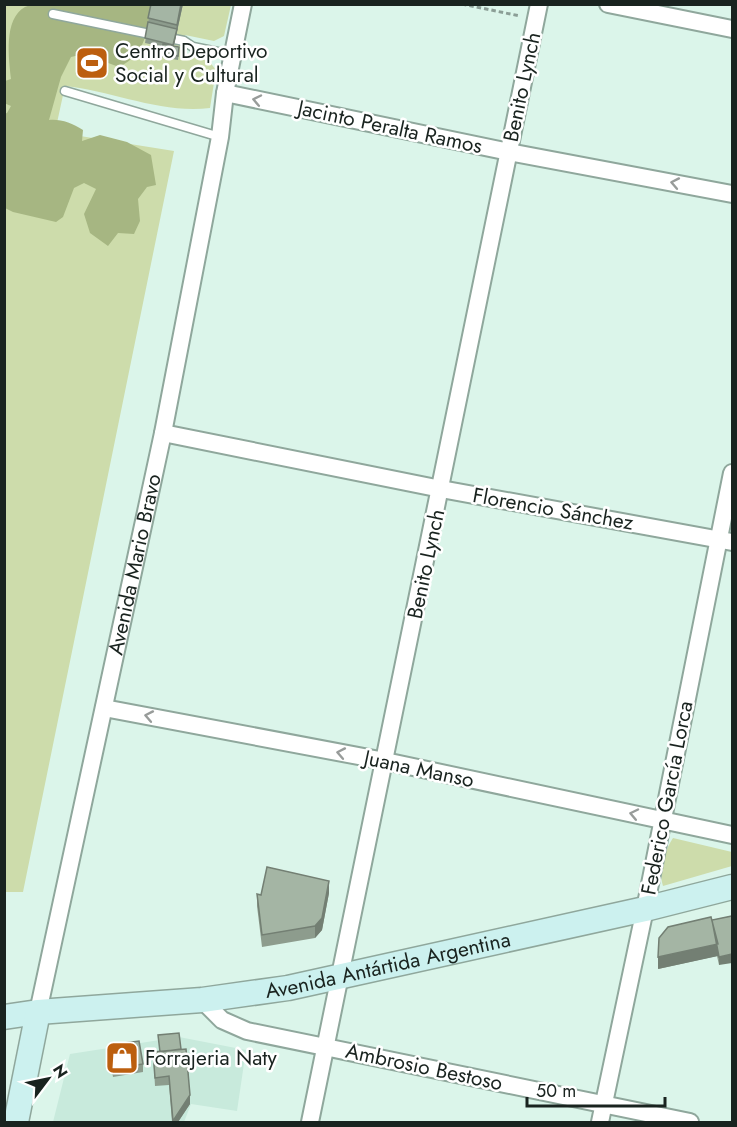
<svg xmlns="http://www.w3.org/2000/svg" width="737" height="1127" viewBox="0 0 737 1127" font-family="Jost,sans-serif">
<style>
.built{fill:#c8eadc}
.green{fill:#cddcab}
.forest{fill:#a6b682}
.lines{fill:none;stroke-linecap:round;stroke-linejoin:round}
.service-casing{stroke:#8fa79c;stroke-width:11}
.minor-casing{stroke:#8fa79c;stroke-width:20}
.secondary-casing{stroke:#8fa79c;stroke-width:27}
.path{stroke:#8b9e96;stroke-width:3;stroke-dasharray:4.5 3;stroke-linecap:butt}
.service{stroke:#fff;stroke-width:8}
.minor{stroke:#fff;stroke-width:16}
.secondary{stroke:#ccf1ef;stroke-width:24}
.wall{fill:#8d9c8d}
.shaded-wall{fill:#737f73}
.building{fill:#a4b5a4;stroke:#737f73;stroke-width:1.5}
.oneway{stroke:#989c9a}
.labels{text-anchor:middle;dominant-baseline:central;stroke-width:5;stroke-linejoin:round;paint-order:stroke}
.poi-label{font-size:21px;fill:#19231f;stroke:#fff;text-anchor:start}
.street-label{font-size:21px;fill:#19231f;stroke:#fff}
</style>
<rect width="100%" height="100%" fill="#dbf5ea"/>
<path class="built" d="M179,1037L246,1050L237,1111L191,1104L184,1122H53L70,1054Z"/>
<path class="green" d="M4,5H231L224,36L214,41L185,35L182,53L209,61L216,70L210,108C161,114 113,91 65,86L55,132L174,151L23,892H5Z
M673,838L732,852V866L663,886C658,870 664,852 673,838Z"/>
<path class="forest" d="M39,4L152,5C146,32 147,53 119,67L84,54L71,57L61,77L49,120C61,119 72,123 83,130L82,141L100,135L127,142L151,155L156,185L147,187L138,199L140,221L134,234L118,233L108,246L90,233L84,214L96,189L84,183L74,188L63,217L56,222L13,212L5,208L4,114L7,113L11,106L4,103L5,81L11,79C9,59 3,19 25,7C29,5 35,5 39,4Z"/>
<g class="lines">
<g class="service-casing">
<path id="service" d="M53,14L184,41L193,47L232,55
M65,91L220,137"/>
</g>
<g class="minor-casing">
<g id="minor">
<path d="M608,4L732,29"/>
<path d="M225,93L509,152L732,194"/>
<path d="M163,433L441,489L732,542"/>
<path d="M104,708L385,761L732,835"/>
<path d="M202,1000L222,1020L247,1031L690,1122"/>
<path id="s1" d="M38,1012L163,433L220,137L225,93L243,4"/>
<path d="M310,1122L539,4"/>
<path d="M600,1122L645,909L732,473"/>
</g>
</g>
<g class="secondary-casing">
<g id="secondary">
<path id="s2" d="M4,1017L38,1012L202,1000L288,988L645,909L732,887"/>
<path d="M16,1122L38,1012"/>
</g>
</g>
<path class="path" d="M462,4L520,16"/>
<use href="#service" class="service"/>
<use href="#minor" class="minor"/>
<use href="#secondary" class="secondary"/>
</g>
<path class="wall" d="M151,4H183L174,46L179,52L178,60L161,57L163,47L145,43Z
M329,893L322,930L315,938L262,947L257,906V894Z
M732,916L719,965L717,956L658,969L712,920Z
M158,1035L181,1050L190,1104L178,1122H172L169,1085L155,1086L153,1052H160Z
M109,1045L143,1064V1072L113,1077L109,1054Z"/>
<path class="shaded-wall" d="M181,4H183L173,49V45Z
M329,881V893L322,930L315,938V926Z
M718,944V956L658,969V957Z
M732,954V963L719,965V957Z
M190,1095V1104L178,1122H173Z"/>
<path class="building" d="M151,4H181L177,25L148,18Z
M148,22L177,29L173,45L145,38Z
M163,44L179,47L178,56L161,53Z
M267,867L329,881L322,918L315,926L262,935L257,894L261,895Z
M732,916V954L719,957L712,920Z
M711,917L718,944L658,957L659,938L668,927Z
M179,1033L181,1049L160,1052L158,1035Z
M139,1041L143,1064L113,1069L109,1045Z
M186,1049L190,1095L173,1121L169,1076L155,1078L153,1052Z"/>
<defs><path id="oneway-chevron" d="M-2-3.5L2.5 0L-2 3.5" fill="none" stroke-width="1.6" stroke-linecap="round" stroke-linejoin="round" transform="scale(1.5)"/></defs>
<g class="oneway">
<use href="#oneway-chevron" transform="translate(257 100) rotate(-168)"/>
<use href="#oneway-chevron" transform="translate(675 183) rotate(-169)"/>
<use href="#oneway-chevron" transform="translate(149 716) rotate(-169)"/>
<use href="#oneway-chevron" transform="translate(341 753) rotate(-169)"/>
<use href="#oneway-chevron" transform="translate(634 814) rotate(-168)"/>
</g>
<defs>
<g id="stadium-square" transform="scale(1.725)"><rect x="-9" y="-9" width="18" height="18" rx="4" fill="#bc5f0f" stroke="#fff"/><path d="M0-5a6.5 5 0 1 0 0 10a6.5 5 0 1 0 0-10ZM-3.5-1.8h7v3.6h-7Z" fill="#fff"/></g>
<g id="shop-square" transform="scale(1.725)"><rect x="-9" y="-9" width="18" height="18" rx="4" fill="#bc5f0f" stroke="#fff"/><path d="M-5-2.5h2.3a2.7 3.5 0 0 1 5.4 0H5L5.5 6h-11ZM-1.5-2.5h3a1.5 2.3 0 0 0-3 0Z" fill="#fff"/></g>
</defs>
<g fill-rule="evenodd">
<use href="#stadium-square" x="92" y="63"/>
<use href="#shop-square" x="122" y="1058"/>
</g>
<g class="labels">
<g class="poi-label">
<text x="115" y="51">Centro Deportivo<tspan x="115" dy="24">Social y Cultural</tspan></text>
<text x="145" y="1058">Forrajeria Naty</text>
</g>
<g class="street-label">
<text transform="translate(522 87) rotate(-78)">Benito Lynch</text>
<text transform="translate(390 127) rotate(12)">Jacinto Peralta Ramos</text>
<text transform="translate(553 509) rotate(10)">Florencio Sánchez</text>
<text stroke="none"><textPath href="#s1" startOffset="458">Avenida Mario Bravo</textPath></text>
<text transform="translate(426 564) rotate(-78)">Benito Lynch</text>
<text transform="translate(419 769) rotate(12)">Juana Manso</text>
<text transform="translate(667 798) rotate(-79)">Federico García Lorca</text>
<text stroke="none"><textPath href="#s2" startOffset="388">Avenida Antártida Argentina</textPath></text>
<text transform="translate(424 1067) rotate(12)">Ambrosio Bestoso</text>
</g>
</g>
<rect width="737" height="1127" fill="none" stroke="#19231f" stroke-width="12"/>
<g transform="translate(48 1079) rotate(58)" stroke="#ffffff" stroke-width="4.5" paint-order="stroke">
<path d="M0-4.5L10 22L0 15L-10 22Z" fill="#19231f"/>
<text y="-9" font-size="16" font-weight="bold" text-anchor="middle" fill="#19231f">N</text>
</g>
<path d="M527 1097v9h138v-9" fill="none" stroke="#19231f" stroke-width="3"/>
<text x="536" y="1097" font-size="18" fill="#19231f" stroke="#ffffff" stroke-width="4.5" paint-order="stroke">50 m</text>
</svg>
